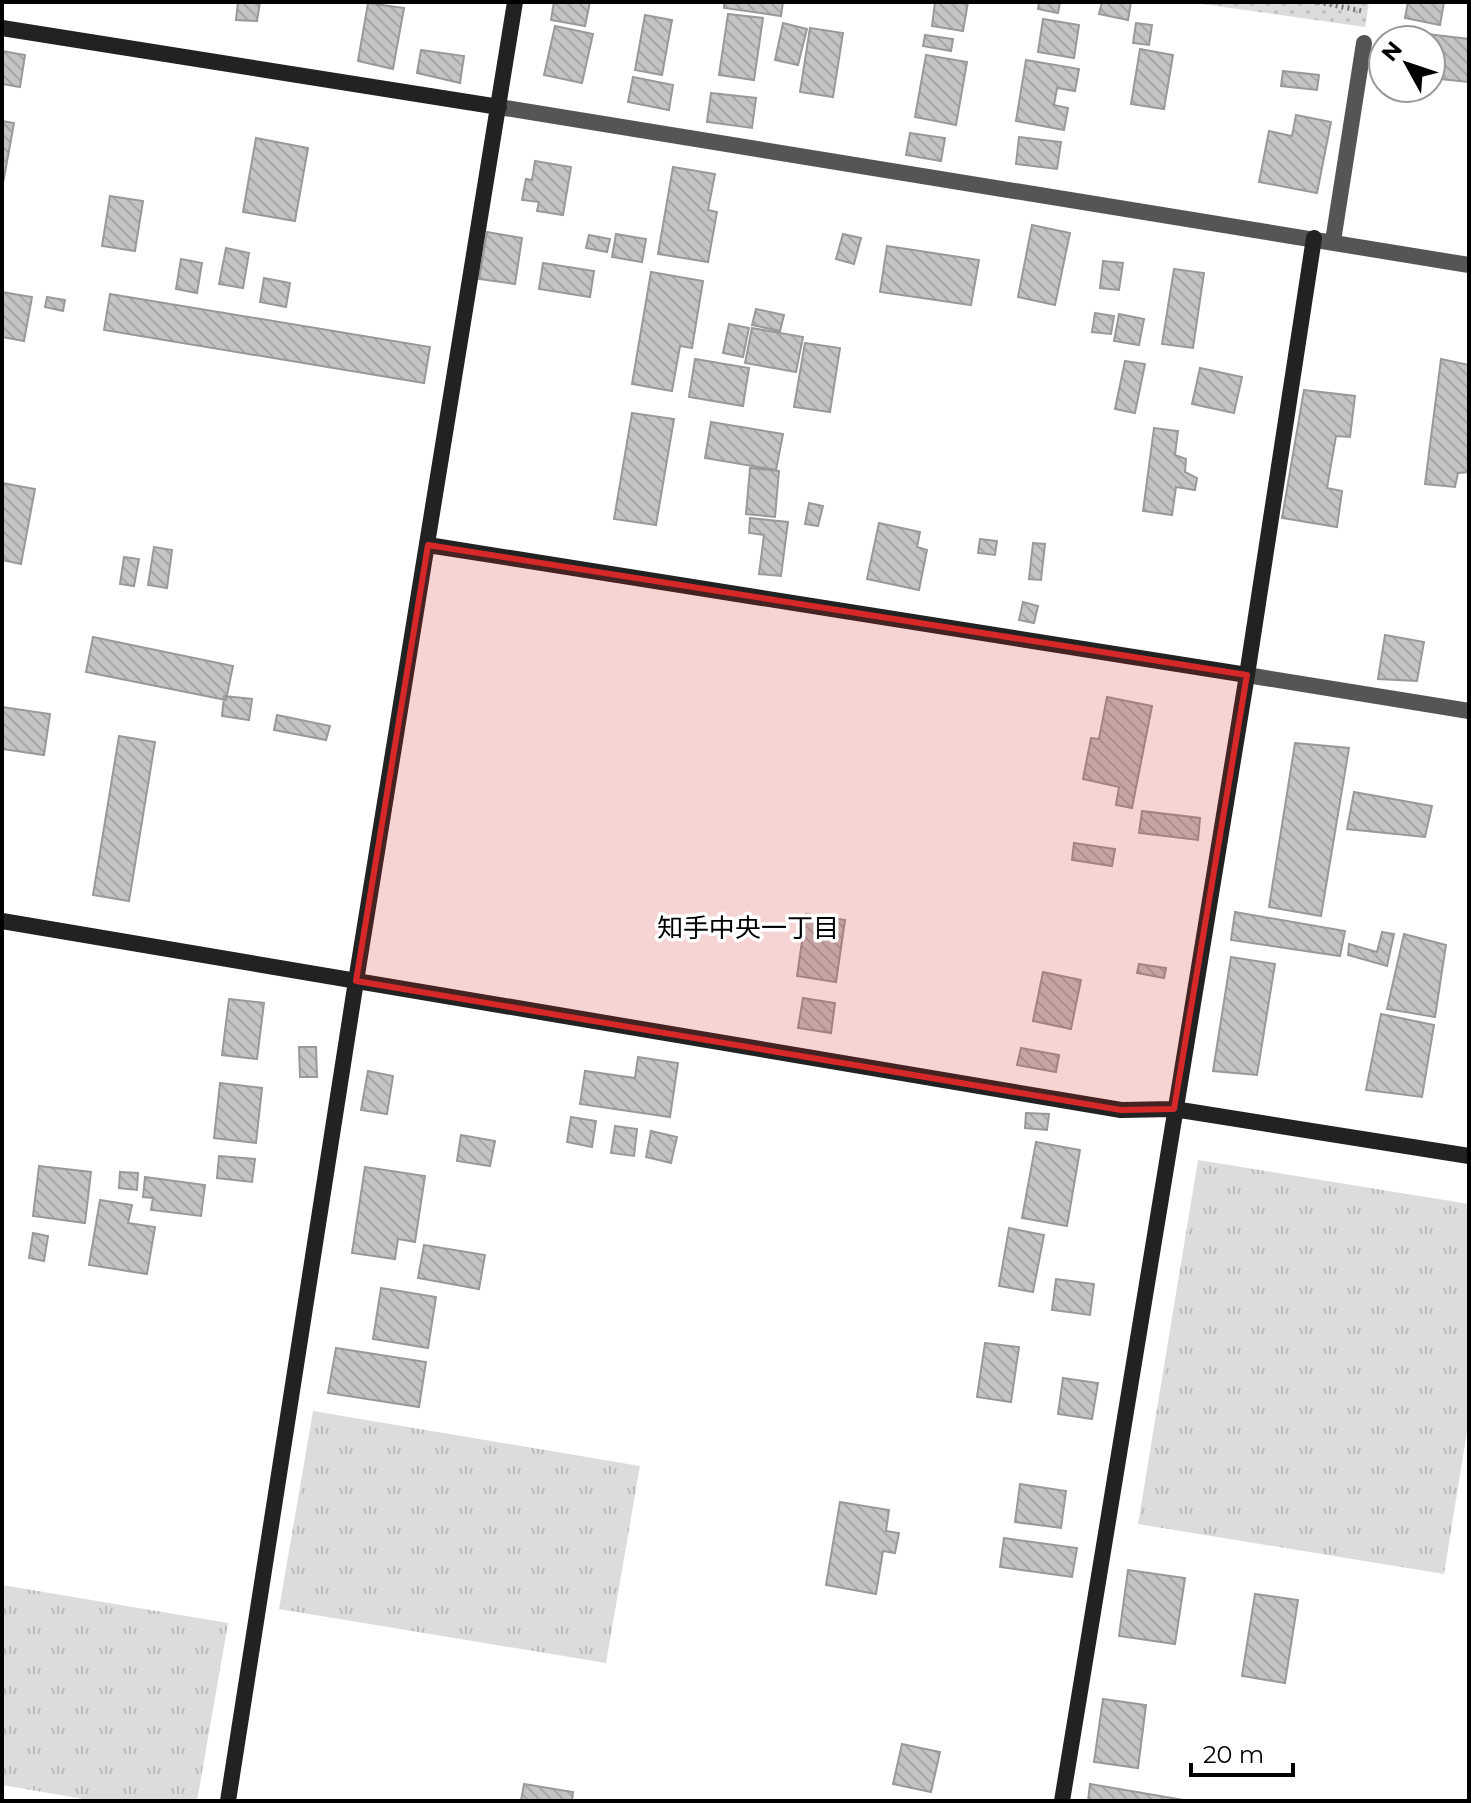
<svg xmlns="http://www.w3.org/2000/svg" width="1471" height="1803" viewBox="0 0 1471 1803" font-family="Montserrat,'Noto Sans JP',sans-serif">
<style>
.grass{fill:url(#grass-tufts)}
.park{fill:url(#park-dots)}
.building{fill:url(#building-back-hatch);stroke:#999;stroke-width:2}
.lines{fill:none;stroke-linecap:round;stroke-linejoin:round}
.path{stroke:#777;stroke-width:5;stroke-dasharray:2 4;stroke-linecap:butt}
.street{stroke:#555;stroke-width:16}
.secondary{stroke:#222;stroke-width:16}
.marked{fill:#d62828;fill-opacity:0.2;stroke:#d62828;stroke-width:6;stroke-linejoin:round}
.labels{text-anchor:middle;dominant-baseline:central;stroke-width:7;stroke-linejoin:round;paint-order:stroke}
.neighbourhood-label{font-size:26px;fill:#000;stroke:#fff}
</style>
<defs>
<pattern id="grass-tufts" width="24" height="20" patternUnits="userSpaceOnUse" patternTransform="scale(2)"><rect width="24" height="20" fill="#dcdcdc"/><path d="M3 7l-1-3M5 7V3M7 7l1-3M15 17l-1-3M17 17v-4M19 17l1-3" fill="none" stroke="#bbb"/></pattern>
<pattern id="park-dots" width="8" height="8" patternUnits="userSpaceOnUse" patternTransform="scale(2)"><rect width="8" height="8" fill="#dcdcdc"/><path d="M2 2h.1M6 6h.1" fill="none" stroke="#bbb" stroke-width="1.8" stroke-linecap="round"/></pattern>
<pattern id="building-back-hatch" width="6" height="6" patternUnits="userSpaceOnUse" patternTransform="scale(2)"><rect width="6" height="6" fill="#c4c4c4"/><path d="M-1 5l2 2M0 0l6 6M5-1l2 2" fill="none" stroke="#a7a7a7"/></pattern>
</defs>
<rect width="100%" height="100%" fill="#fff"/>
<path class="grass" d="M1198,1160L1469,1204V1419L1444,1574L1138,1524Z
M313,1411L640,1466L606,1663L279,1609Z
M2,1585L228,1623L197,1801H95L2,1785Z"/>
<path class="park" d="M1188,2H1369L1365,27Z"/>
<path class="building" d="M238,2H260L257,21L236,20Z
M554,2H590L585,26L551,20Z
M724,2H783L781,16L724,8Z
M935,2H968L963,31L932,26Z
M1039,2H1060L1058,13L1038,9Z
M1102,2H1131L1128,20L1099,14Z
M1408,2H1444L1440,25L1405,18Z
M368,3L404,8L393,69L358,61Z
M728,14L763,18L754,80L719,75Z
M645,15L672,20L662,75L635,70Z
M1043,19L1079,25L1074,58L1038,52Z
M783,23L807,29L798,65L775,60Z
M1136,23L1152,25L1149,45L1133,43Z
M555,26L593,34L582,83L544,75Z
M810,28L843,33L833,97L800,92Z
M1401,31L1469,39L1468,82L1431,78V40H1400Z
M925,35L953,39L951,51L923,46Z
M1140,49L1173,55L1164,109L1131,104Z
M421,50L464,56L460,83L417,73Z
M2,51L25,55L20,87L2,84Z
M926,55L967,62L956,125L915,117Z
M1026,60L1079,69L1075,91L1057,88L1054,105L1068,108L1064,130L1016,121Z
M1283,71L1319,75L1317,90L1281,86Z
M633,77L673,85L669,110L628,102Z
M711,93L756,98L752,128L707,122Z
M1296,115L1331,122L1317,193L1259,182L1269,131L1292,136Z
M2,121L14,123L2,189Z
M910,133L945,138L941,161L906,155Z
M1019,137L1061,142L1057,169L1016,164Z
M256,138L308,148L295,221L243,212Z
M535,161L571,167L563,215L537,211L539,202L522,200L526,179L532,180Z
M673,167L715,174L708,210L717,212L708,262L658,254Z
M110,196L143,201L135,251L102,246Z
M1032,225L1070,233L1055,305L1018,297Z
M487,232L522,238L515,284L479,279Z
M616,234L646,239L642,262L612,257Z
M843,234L861,238L854,264L836,259Z
M589,235L610,239L607,252L586,248Z
M887,246L979,260L971,305L880,292Z
M226,248L249,253L243,288L219,284Z
M181,259L202,263L197,293L176,289Z
M1103,261L1123,263L1119,290L1100,288Z
M543,263L594,271L590,297L539,289Z
M1174,269L1204,273L1193,348L1162,344Z
M651,272L703,281L692,348L680,346L672,391L632,384Z
M264,278L290,283L286,307L260,302Z
M2,292L32,297L24,341L2,337Z
M110,294L430,347L424,383L104,330Z
M47,297L65,300L63,311L45,307Z
M756,309L784,315L780,331L752,325Z
M1095,313L1114,316L1111,334L1092,332Z
M1119,314L1144,319L1139,345L1114,341Z
M729,324L749,328L743,357L723,353Z
M752,328L803,337L796,372L745,363Z
M805,343L840,348L830,412L794,407Z
M695,359L749,368L743,406L689,397Z
M1441,359L1469,365V472L1458,473L1455,487L1425,484Z
M1125,361L1145,364L1135,413L1115,409Z
M1200,368L1242,377L1234,413L1192,404Z
M1304,390L1355,396L1350,437L1336,436L1327,488L1342,491L1337,527L1282,518Z
M632,413L674,419L656,525L614,519Z
M711,422L783,434L776,470L705,458Z
M1154,428L1178,431L1175,455L1186,459L1185,472L1197,478L1195,490L1176,487L1172,515L1143,511Z
M750,468L779,471L775,517L746,514Z
M2,483L35,489L21,564L2,560Z
M809,503L823,506L818,526L805,524Z
M750,518L788,522L781,576L759,574L764,535L749,533Z
M879,523L920,532L917,547L927,550L919,590L867,579Z
M980,539L997,541L995,555L978,553Z
M1033,543L1045,544L1041,580L1029,579Z
M154,547L172,550L167,588L148,585Z
M124,557L139,559L134,586L120,584Z
M1023,602L1038,606L1034,623L1019,620Z
M1385,635L1424,642L1417,681L1378,679Z
M93,637L233,666L226,700L86,672Z
M224,696L252,699L249,720L222,716Z
M1107,697L1152,706L1132,808L1116,805L1119,787L1083,779L1091,738L1099,739Z
M2,707L50,714L44,755L2,749Z
M277,715L330,726L326,740L274,730Z
M119,736L155,742L129,901L93,895Z
M1295,743L1349,748L1321,916L1269,907Z
M1354,792L1432,806L1425,837L1347,829Z
M1142,811L1200,818L1198,840L1139,833Z
M1074,843L1115,849L1112,866L1072,860Z
M1235,912L1345,931L1340,956L1231,940Z
M806,914L845,920L836,982L797,976Z
M1382,932L1394,934L1387,966L1348,955L1349,944L1377,952Z
M1404,934L1446,945L1435,1017L1387,1009Z
M1231,957L1275,964L1257,1075L1213,1071Z
M1139,964L1166,968L1164,978L1137,973Z
M1043,972L1081,980L1071,1029L1033,1021Z
M803,998L835,1003L831,1033L798,1028Z
M229,999L264,1003L257,1059L222,1055Z
M1381,1014L1434,1025L1422,1097L1366,1090Z
M299,1047H316L317,1077H300Z
M1021,1048L1059,1055L1056,1072L1017,1065Z
M638,1057L678,1063L670,1117L580,1104L585,1071L635,1078Z
M368,1071L393,1076L387,1114L361,1110Z
M220,1083L262,1088L256,1143L214,1138Z
M1026,1113L1049,1114L1047,1130L1025,1128Z
M571,1117L596,1121L592,1147L567,1142Z
M615,1126L637,1129L634,1156L611,1153Z
M651,1131L677,1137L671,1163L646,1157Z
M461,1135L495,1141L490,1166L457,1161Z
M1036,1142L1080,1150L1067,1226L1022,1218Z
M219,1156L255,1159L252,1182L217,1178Z
M39,1166L91,1172L85,1223L33,1216Z
M365,1167L425,1176L415,1242L398,1239L395,1259L352,1253Z
M120,1172L138,1173L137,1190L119,1188Z
M145,1177L205,1185L201,1216L151,1210L153,1198L143,1197Z
M100,1200L132,1205L128,1223L155,1227L147,1274L89,1265Z
M1009,1228L1044,1235L1033,1292L999,1286Z
M33,1233L48,1236L44,1261L29,1258Z
M424,1245L485,1255L479,1289L418,1278Z
M1056,1279L1094,1284L1090,1315L1052,1310Z
M381,1288L436,1297L428,1348L373,1339Z
M985,1343L1019,1347L1011,1402L977,1397Z
M336,1348L426,1362L419,1407L328,1393Z
M1063,1378L1098,1383L1092,1419L1058,1414Z
M1020,1484L1066,1491L1061,1528L1015,1522Z
M840,1502L889,1510L886,1531L899,1533L895,1553L883,1551L876,1594L826,1585Z
M1004,1538L1077,1548L1072,1577L1000,1567Z
M1128,1570L1185,1578L1175,1644L1119,1636Z
M1255,1594L1298,1600L1285,1683L1242,1676Z
M1103,1699L1146,1705L1138,1768L1094,1762Z
M902,1744L940,1752L931,1792L893,1784Z
M524,1784L573,1792L572,1801H521Z
M1090,1784L1184,1800V1801H1088Z"/>
<g class="lines">
<path class="path" d="M1318,2L1362,11"/>
<path class="street" d="M499,107L1469,265
M1333,241L1364,43
M1247,675L1469,711"/>
<path class="secondary" d="M2,28L499,107
M428,545L1247,675
M2,921L1121,1110L1174,1109L1469,1156
M228,1801L356,981L515,2
M1062,1801L1247,675L1314,238"/>
</g>
<path class="marked" d="M428,545L1247,675L1174,1109L1121,1110L356,981Z"/>
<g class="labels">
<g class="neighbourhood-label">
<text x="748" y="928">知手中央一丁目</text>
</g>
</g>
<rect width="1471" height="1803" fill="none" stroke="#000000" stroke-width="8"/>
<g transform="translate(1407 64) rotate(310)"><circle r="38" fill="#ffffff" stroke="#999999" stroke-width="2"/>
<path d="M0-6L14 30L0 20L-14 30Z" fill="#000000"/>
<text y="-12" font-size="22" font-weight="bold" text-anchor="middle" fill="#000000">N</text>
</g>
<path d="M1191 1763v12h102v-12" fill="none" stroke="#000000" stroke-width="4"/>
<text x="1203" y="1763" font-size="24" fill="#000000" stroke="#ffffff" stroke-width="6" paint-order="stroke">20 m</text>
</svg>
